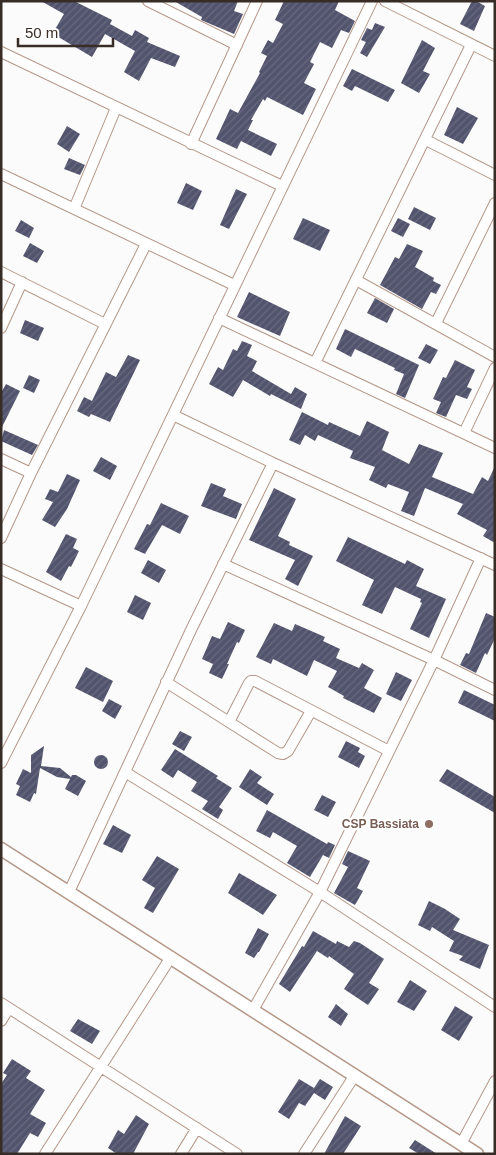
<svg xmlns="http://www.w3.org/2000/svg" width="496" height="1155" viewBox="0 0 496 1155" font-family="Arial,sans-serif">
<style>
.building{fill:url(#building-hatch)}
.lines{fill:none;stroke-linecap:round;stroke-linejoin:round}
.minor-casing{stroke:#b59788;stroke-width:12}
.tertiary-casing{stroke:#b59788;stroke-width:15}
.minor{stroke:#fff;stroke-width:10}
.tertiary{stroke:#fff;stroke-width:12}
.education-dot{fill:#8d6e63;stroke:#fff;stroke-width:2}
.labels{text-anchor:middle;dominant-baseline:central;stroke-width:5;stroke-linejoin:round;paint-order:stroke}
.education-label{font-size:12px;font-weight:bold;fill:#785e54;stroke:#fff;text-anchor:end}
</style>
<defs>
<pattern id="building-hatch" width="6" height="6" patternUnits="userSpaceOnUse" patternTransform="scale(1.25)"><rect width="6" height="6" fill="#52546e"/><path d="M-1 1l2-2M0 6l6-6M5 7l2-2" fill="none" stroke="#696a7e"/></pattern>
</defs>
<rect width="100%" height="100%" fill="#fbfbfb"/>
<path class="building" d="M41,1H74L112,20L110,24L132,36L135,30L149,38L147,42L180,56L175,67L151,58L139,81L124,72L135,51L105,34L92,57L55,35L56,33L54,31L64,14Z
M174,1H238L234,11L243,14L234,34L201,20L202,17Z
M284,1H339L335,10L355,21L349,33L341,30L332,48L320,42L310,62L314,64L304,83L316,89L303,115L267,97L265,101L263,99L251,120H253L248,130L277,144L271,156L241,141L237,149L216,139L230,109L238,113L260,73L259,72L267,56L261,53L268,40L273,43L283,24L275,20Z
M472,1H476L485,6L474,31L460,24Z
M375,23L385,27L367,57L360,53L366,42L361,40L367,28L372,30Z
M422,40L435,48L423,71L430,74L419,93L401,83Z
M352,69L395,90L388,102L355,86L352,91L343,86Z
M457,107L478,118L463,144L444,135Z
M67,126L80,134L69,152L57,144Z
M69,158L85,165L80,175L64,169Z
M186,183L202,191L193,210L177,203Z
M236,189L247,194L229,229L220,225Z
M414,207L436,218L430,230L408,219Z
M303,218L330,230L320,251L293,239Z
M398,218L410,224L403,237L391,231Z
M21,220L34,228L29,238L15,231Z
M30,243L44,251L37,263L23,256Z
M407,244L423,251L415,267L434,278L433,281L441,285L436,294L431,292L422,309L380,285L395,257L399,259Z
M249,292L290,312L280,336L237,317Z
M375,298L394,309L387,323L367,313Z
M25,320L44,328L38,341L20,333Z
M345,329L419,365L405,398L396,394L404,374L394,370L395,368L355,349L351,357L336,349Z
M242,341L252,345L247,356L257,361L252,371L291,394L295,387L307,394L301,409L271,394L270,396L243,380L233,397L209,384L218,367L223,370L233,349L237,351Z
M426,344L438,350L430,364L418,358Z
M128,355L140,360L110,422L91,414L89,417L77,411L84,397L92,401L106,372L116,377Z
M455,360L475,370L467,387L472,389L467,399L456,395L446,417L436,413L441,402L433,399L443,377L446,378Z
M29,375L40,380L34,393L23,388Z
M6,384L20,391L1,429V393Z
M302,412L328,425L329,422L360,436L367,421L389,432L382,450L409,464L419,444L443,453L432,477L473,494L482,477L488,481L495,466V543L483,536L487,530L457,514L463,504L425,488L414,516L401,511L409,492L388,484L386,488L369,480L375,467L350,458L353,451L318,435L315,441L305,435L300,445L289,440Z
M4,430L38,445L32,455L1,441Z
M101,457L117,466L110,480L93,471Z
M67,474L80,480L67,509L55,527L42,520L53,502L45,499L50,489L58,492Z
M211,483L226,489L223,496L242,504L236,519L201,506Z
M274,488L296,499L278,536L290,542L289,545L313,556L298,586L285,579L295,560L249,540Z
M161,503L189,516L180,534L162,525L145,554L134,549L147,524L150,525Z
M66,534L77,539L73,548L79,551L71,567L69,566L61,581L46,572Z
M348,537L405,564L407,560L424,569L416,586L446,599L429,638L410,629L422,603L420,602L421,599L395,587L382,614L362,605L374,580L336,561Z
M148,560L166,570L159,583L141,573Z
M135,595L151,603L143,620L127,612Z
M486,613L495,617V638L487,655L485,653L476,673L460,665L466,653L469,654Z
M228,622L245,630L239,643L237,642L227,664H229L222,679L209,673L213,664L202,659L212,636L220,639Z
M274,623L292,631L295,624L325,637L323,641L340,649L336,658L359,668L362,663L374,670L364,688L382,698L374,713L343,698L344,696L328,687L337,671L314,660L307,676L273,659L271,664L256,657Z
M86,667L113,681L103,702L75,688Z
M396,672L412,680L401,701L386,694Z
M464,690L495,705V721L458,703Z
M109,699L122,706L115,719L102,711Z
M180,731L192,737L184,751L172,744Z
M346,741L360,748L358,752L365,756L359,768L338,757Z
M44,746L41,766L60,768L71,777L72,775H76L86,781L78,796L65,789L70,779L57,777L40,768L36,794L34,793L30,802L16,795L20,786L16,784L23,769L31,773V755Z
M175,749L218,776L216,778L232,788L219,807L223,810L218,819L202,809L208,801L191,791L197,782L178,770L173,778L161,770Z
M94 762a7 7 0 1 1 14 0a7 7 0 1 1-14 0Z
M250,769L262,777L257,783L274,794L267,805L239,787Z
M447,769L495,797V813L439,781Z
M322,795L336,802L328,817L314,810Z
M267,810L327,844L328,842L335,845L329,858L323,855L310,877L287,863L297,846L273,832L270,838L256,831Z
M113,825L131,835L122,853L103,844Z
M348,851L370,861L357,888L363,891L355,905L334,893L348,867L342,864Z
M157,856L179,869L153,913L144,908L155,888L142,880Z
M239,873L277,895L263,915L228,893Z
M429,901L445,909L460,919L453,930L489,945L480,969L459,960L463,956L449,951L454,941L432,927L430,931L418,925Z
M258,928L269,934L259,952H258L254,958L245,953Z
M313,931L336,944L337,941L349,947L354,941L360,943L384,959L369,983L379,989L368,1005L344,989L354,974L329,956L328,958L317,951L290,992L279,984L302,946L304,947Z
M410,980L427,991L414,1011L397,1002Z
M336,1004L348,1014L341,1026L328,1017Z
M455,1006L473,1017L459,1041L441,1030Z
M78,1019L100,1031L92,1044L70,1031Z
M12,1059L31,1071L26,1078L45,1090L30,1114L46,1123L38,1137L30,1133L17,1154H1V1084L7,1075L3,1073Z
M299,1079L314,1088L320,1079L333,1087L325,1100L314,1093L305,1106L299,1103L289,1119L278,1112Z
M136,1115L149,1124L133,1154H117L108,1148L118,1130L124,1134Z
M345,1116L361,1126L343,1154H324Z
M415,1140L437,1154H419L409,1148Z"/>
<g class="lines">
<g class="minor-casing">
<path id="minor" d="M148,1L237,45
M385,1L495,56
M1,52L282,186
M426,140L495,175
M191,144L257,1
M1,174L234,285
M74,209L116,108
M1,272L105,324
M356,280L495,357
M219,318L495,448
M436,323L495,203
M1,328L22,282
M315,363L471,45
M173,415L273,463L495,565
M464,433L495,368
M1,459L31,473
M1,538L31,473L146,244
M223,564L434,660L495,690
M1,569L81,606
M166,682L229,722L249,683L251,681H255L389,751
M229,722L278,753L283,754L288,751L311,711
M1,763L81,606L372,1
M125,772L320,892L495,1007
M69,892L191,630L273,463
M1,1003L237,1154
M253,1010L320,892L434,660L481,558
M1,1021L9,1008
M461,1144L495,1081
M45,1154L171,957
M181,1154L197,1128
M304,1154L355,1075"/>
</g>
<g class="tertiary-casing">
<path id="tertiary" d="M1,849L477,1154"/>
</g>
<use href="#minor" class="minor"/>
<use href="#tertiary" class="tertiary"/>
</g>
<circle class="education-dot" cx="429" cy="824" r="5"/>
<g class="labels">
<g class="education-label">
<text x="419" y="824">CSP Bassiata</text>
</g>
</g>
<rect width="496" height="1155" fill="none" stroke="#382c26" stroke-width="5"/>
<path d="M18 38v8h95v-8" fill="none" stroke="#382c26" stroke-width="2.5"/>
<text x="25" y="38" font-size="15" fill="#382c26" stroke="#ffffff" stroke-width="4" paint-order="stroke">50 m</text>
</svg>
